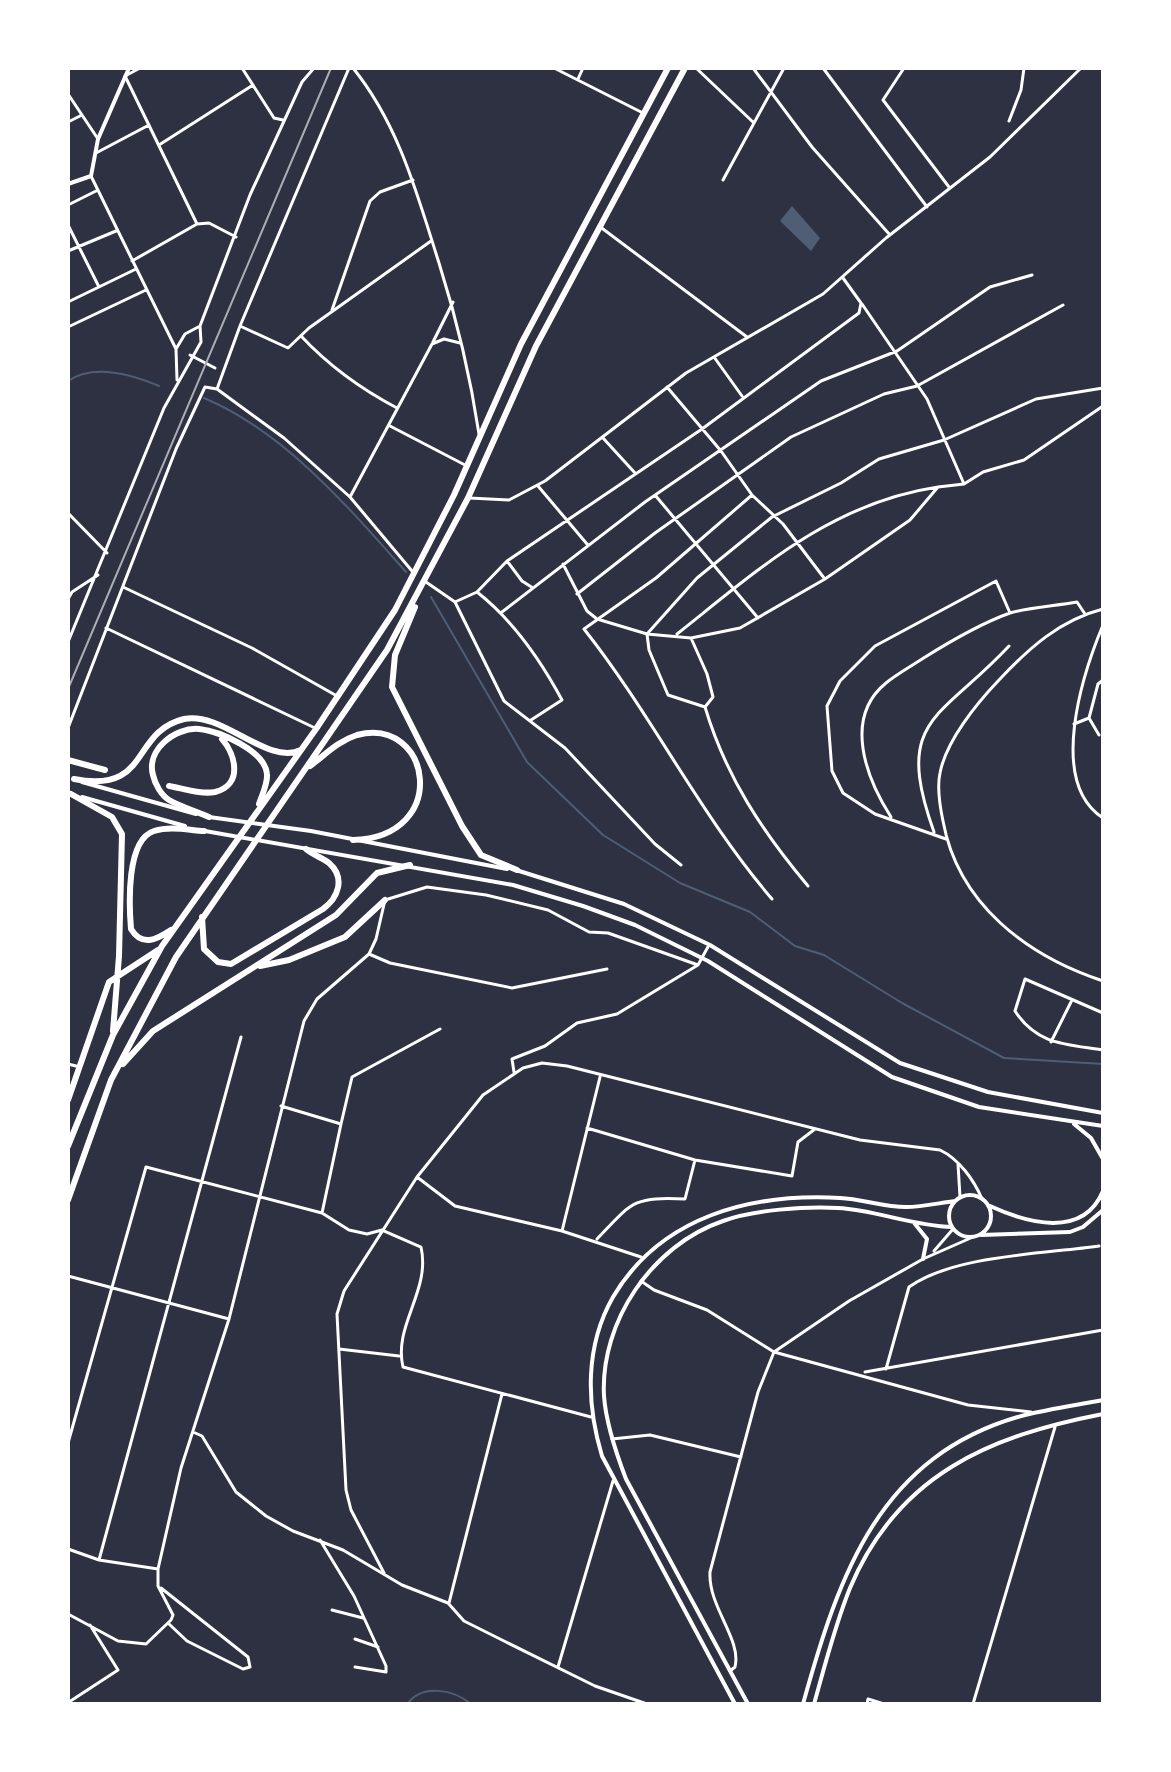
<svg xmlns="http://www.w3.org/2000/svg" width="1171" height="1772" viewBox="0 0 1171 1772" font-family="'Source Sans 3',sans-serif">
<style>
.water{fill:#4f5d75}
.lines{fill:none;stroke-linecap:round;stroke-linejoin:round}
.stream{stroke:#4f5d75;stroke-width:2}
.pedestrian{stroke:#fff;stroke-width:3}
.minor{stroke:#fff;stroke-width:3}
.tertiary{stroke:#fff;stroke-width:4}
.trunk{stroke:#fff;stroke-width:6}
.rail{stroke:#abadb3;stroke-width:2}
</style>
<rect width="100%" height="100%" fill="#2d3142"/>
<path class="water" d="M792,206L820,238L811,251L780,221Z"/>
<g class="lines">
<path class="stream" d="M68,381C94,363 133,375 159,386
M204,398C285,432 349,508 406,572
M431,597L527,762L603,835L680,883L750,912L795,946L824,955L902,1003L1004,1058L1103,1064
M344,1704H370
M407,1704C423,1683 454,1690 471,1704"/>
<path class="pedestrian" d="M190,355L215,368"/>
<path class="minor" d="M140,68L125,76L197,224L209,223L236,237
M242,68L274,118L283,120
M353,68C399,125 417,194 439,263C457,320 470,374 479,434
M554,68L643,113
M696,68L754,123
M753,68L812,147L890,235
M823,68L927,207
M904,68L883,100L949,187
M578,79L583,68
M68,94L98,139
M1009,121L1021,90L1024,68
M68,122L82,115
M159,145L253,85
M96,153L149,125
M91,176L176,349L177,380
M723,180L784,68
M68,205L96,191
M68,225L99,287
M599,226L747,337
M68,251L116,231
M132,261L197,224
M68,302L136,269
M862,304L927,399L964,484
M332,310L370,201L380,192L413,180
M240,326L288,348L309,328L431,241
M68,327L146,290
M301,336C329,366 361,389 397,408
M433,342L453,302
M176,349L185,334L200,326L250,195L302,82L314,68
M714,357L742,396
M667,387L721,451L752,495L783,524L824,578
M217,389L240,326L349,68
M390,426L465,465
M603,438L635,473
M538,486L587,544
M655,495L758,618
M752,495L656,578L584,629C652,715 700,815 772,899
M350,497L432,344L444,339L460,343
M469,498L509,500L545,481L686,373L823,294L886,238L990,157L1081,68
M68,513L107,553
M507,561L522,581L533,588
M563,564L587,611L597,619L647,634L691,638L740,628L825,579L910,520L938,487L964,484L983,472L1024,460L1103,406
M426,582L455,602
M123,587L252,648L337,696
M477,592C514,621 540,659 562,700L531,720
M577,594L655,533L791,437L884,394L917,386L1063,305
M68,599L72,592L98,575
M455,602L477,592L507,561L702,429L859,313L861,303L843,278
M455,602L504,701L565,748L655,844L681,865
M1103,609C1060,620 1029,648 999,680C977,703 946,741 940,773C937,787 940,807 943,821C958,904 1027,956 1103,981
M502,612L645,502L821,381L897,351L990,287L1032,275
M1103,625C1083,673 1047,782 1103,818
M106,628L315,728
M677,634C759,569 831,503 938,487
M691,638L707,674L713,697L705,707C726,777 762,831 808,886
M68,642L164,408L201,342L200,326
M705,707L668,695L649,650L647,634L697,578L772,517L841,483L879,459L944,440L1036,399L1103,388
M1089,718L1099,735
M1074,724L1089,718L1098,684L1103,680
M68,728L176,449L205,387L217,389L284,438L350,497L412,571
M891,817C866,778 843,718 886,683C897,674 910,667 922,659C949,642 979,624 1010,613C1030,607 1055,606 1077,602L1085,614
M934,832C893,718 940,720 1009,646
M946,839L875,814L843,793L832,771L827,706L840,681L875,646L996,581L1010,613
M369,954L390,963L512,988L607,969
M1103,1013L1025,979L1015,1011C1037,1045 1066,1044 1103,1050
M1051,1042L1071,1002
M68,1064L80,1067
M514,1072L512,1059L545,1046L577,1023L617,1014L698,965L709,945
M281,1106L341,1124L322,1213
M341,1124L352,1077L440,1029
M587,1128L695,1160L792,1176L798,1142L815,1129
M958,1164L960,1197
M417,1177L455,1206L562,1231L641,1257
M562,1231L600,1077
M597,1239C633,1201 633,1197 685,1199L695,1160
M934,1251L953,1229
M68,1276L229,1319
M641,1281L654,1290L707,1310L774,1352L968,1405L1031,1412
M339,1349L399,1356
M886,1369L909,1287C954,1255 1044,1254 1099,1246
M865,1372L1103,1330
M193,1432L202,1436L236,1492L266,1516L293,1531L343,1550L402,1585L448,1603L464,1621L506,1642L595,1686L647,1704
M612,1439L650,1435L741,1457
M68,1443L146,1167L322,1213L349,1230L367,1234L382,1230L421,1247C431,1291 393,1325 403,1367L591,1417
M320,1540L354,1596L386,1666V1672L355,1667
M68,1549L99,1560L158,1569
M99,1560L241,1037
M384,1573L351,1510L346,1490L337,1314L344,1291L417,1177L483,1095L523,1068L542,1063L567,1066L860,1140L940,1150C959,1159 974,1180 982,1199
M161,1588L248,1657L250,1667L243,1669L187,1641L168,1623
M449,1603L502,1394
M332,1610L363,1618
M68,1614L118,1641L146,1644L171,1620L173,1615L158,1586V1569L181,1468L229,1319L304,1021L317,999L369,954L376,939L385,900L427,887L486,895L548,910L589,932L608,933L698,965
M355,1639L378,1647
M558,1667L613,1481
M730,1671L735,1667C742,1639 708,1607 710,1572L758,1392L774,1352L849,1301L923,1259L973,1237
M69,1702L118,1670L90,1625
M867,1704L868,1699L884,1704
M973,1704L1055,1427"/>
<path class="tertiary" d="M68,184L91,176L98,139L129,68
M82,782L196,814
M82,797L185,826
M209,817L311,831L507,869
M205,831L513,885L583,906L635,925L708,961L892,1077L979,1107L1103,1126
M516,870L624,904L710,945L900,1063L988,1092L1103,1113
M1074,1124L1091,1138L1103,1159
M949 1216a21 21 0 1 1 42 0a21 21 0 1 1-42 0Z
M990,1206C1027,1223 1083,1239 1103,1191
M915,1224L927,1239L923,1259
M981,1235L1070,1232L1083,1227L1103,1210
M735,1704L602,1456C586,1403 585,1346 613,1297C661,1216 751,1193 840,1198C862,1199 884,1207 906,1207C922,1207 939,1203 955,1201
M748,1704L626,1479C616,1453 606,1424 604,1396C600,1322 652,1245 723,1221C753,1210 806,1206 838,1208C876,1210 913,1226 952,1227
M803,1704C839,1575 879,1454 1025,1415C1050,1409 1077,1405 1103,1400
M814,1704C825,1665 835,1625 850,1588C898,1474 990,1436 1103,1414"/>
<path class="trunk" d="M415,607L395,655L392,687L462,826L481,855L517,870
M68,760L105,770
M310,766C325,755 338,741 357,735C431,715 452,837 353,840
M74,779C151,794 130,732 184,719C223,711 267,766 301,750
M169,786C182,788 201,795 215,792C243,785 236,755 222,739
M71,794L112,817L122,834L119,956L113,1031
M209,817C196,811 181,807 169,800C161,795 155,784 153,775C146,750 175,727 199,729C220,731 265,751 267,774C268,783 262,795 259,804
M202,917L204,949L218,962L231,964L323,909C338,898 346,878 329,863C323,858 313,855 306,849
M171,930C156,940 142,947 131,929C129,905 126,840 154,831C170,826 188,830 204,831
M260,966L289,960L345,937L385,900
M123,1064L153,1031L336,915L377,873L410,865
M68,1100L109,982L158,950
M68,1146L113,1035L162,946L316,729L395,610L454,495L521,344L668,68
M68,1200L111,1080L176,957L387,650L468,498L536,346L685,68"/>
<path class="rail" d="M68,689L331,68"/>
</g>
<rect width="1171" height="1772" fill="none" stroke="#ffffff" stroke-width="140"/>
</svg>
